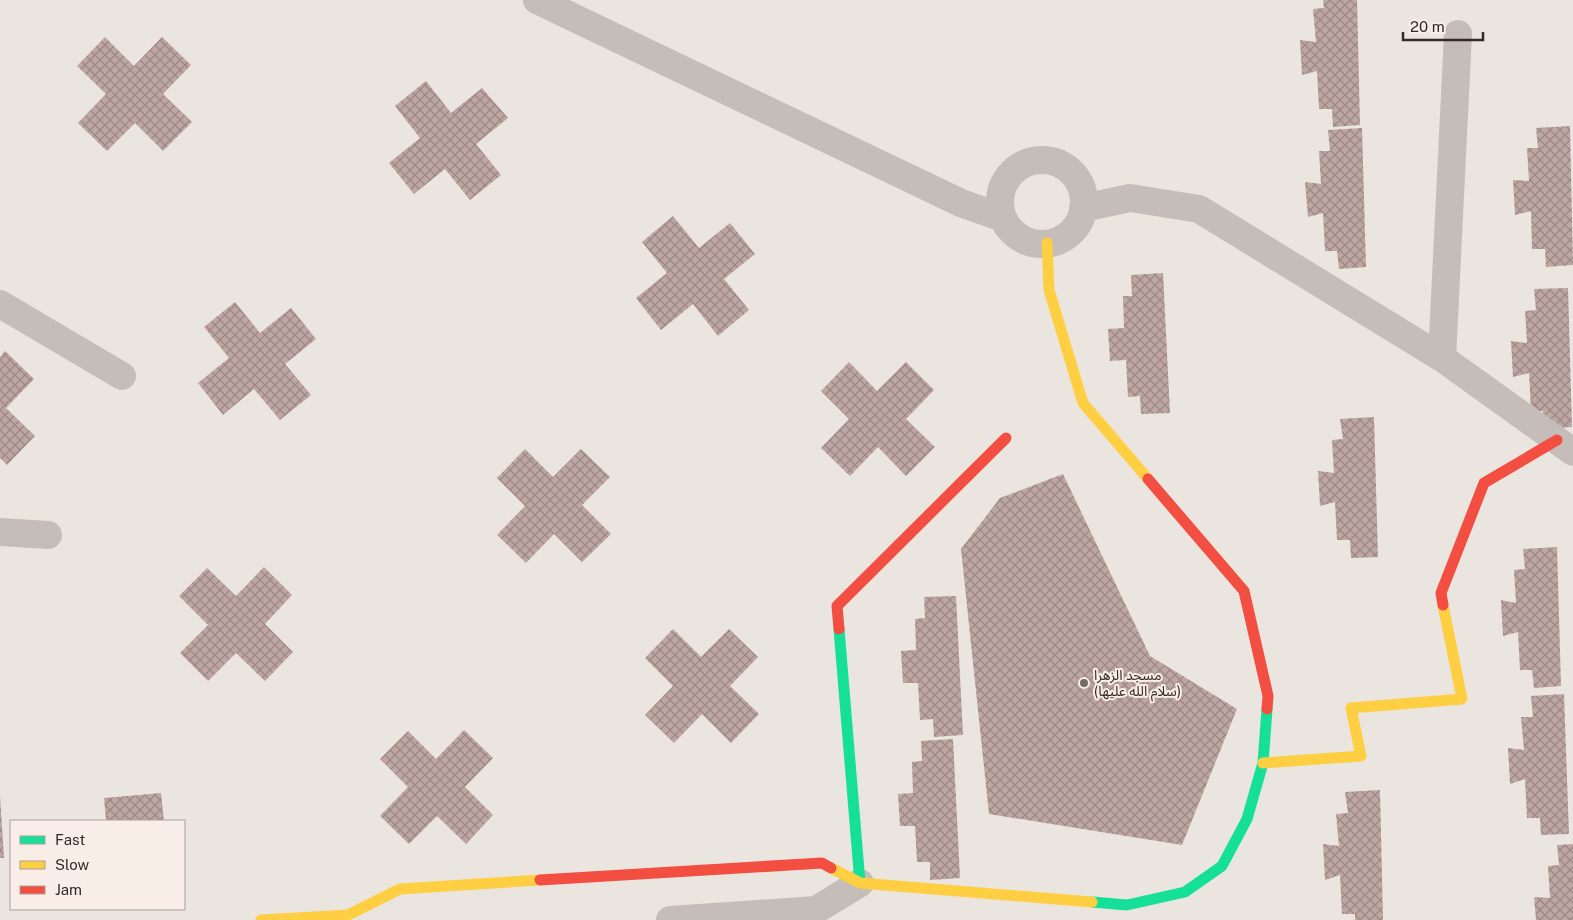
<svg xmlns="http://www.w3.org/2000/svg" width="1573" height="920" viewBox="0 0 1573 920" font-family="'Public Sans','Noto Sans Arabic',sans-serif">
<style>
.building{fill:url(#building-cross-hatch)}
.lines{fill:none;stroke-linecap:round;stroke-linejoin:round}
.street{stroke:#c4bdb9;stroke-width:28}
.fast{stroke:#16e098;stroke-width:11}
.slow{stroke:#ffcf43;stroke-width:11}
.jam{stroke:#f24e42;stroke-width:11}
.poi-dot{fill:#746b68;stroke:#f8eee7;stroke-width:2}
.labels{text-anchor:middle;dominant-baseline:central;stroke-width:4;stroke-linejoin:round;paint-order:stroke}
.poi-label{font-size:14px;fill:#342a27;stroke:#f8eee7;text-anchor:start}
</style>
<defs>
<pattern id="building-cross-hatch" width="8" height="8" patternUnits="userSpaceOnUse" patternTransform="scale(1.25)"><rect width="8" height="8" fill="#bea7a2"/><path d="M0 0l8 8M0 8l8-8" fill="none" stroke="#9b8884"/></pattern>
</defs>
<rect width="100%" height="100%" fill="#ebe5e0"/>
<path class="building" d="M1323,0H1357L1360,125L1333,127L1332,109H1319L1317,71L1302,75L1300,40L1316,42L1313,9L1324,8Z
M105,37L134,66L162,37L191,65L163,94L192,122L163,151L135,123L107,151L78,123L106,94L77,66Z
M426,81L451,113L482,88L508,118L476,144L501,175L470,200L445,169L414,194L389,163L420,138L395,106Z
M1570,126L1573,265L1546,267L1545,249H1532L1531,211L1515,215L1513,180L1529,181L1527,148H1538L1536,128Z
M1362,128L1366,267L1339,269L1337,251H1325L1323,213L1308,217L1305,182L1321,184L1319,151H1330L1328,130Z
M673,216L699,248L730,223L755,254L724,279L749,310L718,336L693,304L661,330L636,298L667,273L642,242Z
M1163,273L1170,413L1141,414L1140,396L1128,397L1126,360L1110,361L1108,329L1124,328L1123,296H1132L1131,275Z
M1568,288L1572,427L1544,429L1543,411H1531L1529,373L1513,377L1511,341L1527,343L1525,311L1536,310L1534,289Z
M235,302L260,333L291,308L316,339L285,364L311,395L280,420L254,389L223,415L198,383L229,358L204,327Z
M5,351L34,379L6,408L35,436L7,465L0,458V357Z
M849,362L877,391L906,362L934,390L906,419L935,447L906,476L878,447L850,476L821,448L849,419L821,391Z
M1374,417L1378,557L1351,558L1350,540H1337L1335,502L1320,506L1318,471L1334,473L1332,440L1343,439L1340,419Z
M525,449L553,477L581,449L610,477L582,505L611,534L582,562L554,534L526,563L497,535L525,506L497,478Z
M1063,474L1150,656L1237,709L1182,845L989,814L961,549L1000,498Z
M1557,547L1561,686L1534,688L1532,670H1520L1518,632L1503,636L1501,600L1516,603L1514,570L1525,569L1523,549Z
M264,567L292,595L265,624L293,652L265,681L236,653L208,681L180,653L208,625L179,596L207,568L236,596Z
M956,596L963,735L934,737L933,719L920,720L918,683H903L901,651L916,650L915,619L925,618L924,597Z
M673,629L701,657L729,629L758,657L730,686L759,714L731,743L702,714L674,743L645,715L673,686L645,658Z
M1564,694L1569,834L1541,835L1540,818H1527L1525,779L1510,784L1508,748L1524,750L1521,717H1533L1531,696Z
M464,730L493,758L465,787L493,815L466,844L437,816L409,844L380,816L408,787L380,759L408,731L436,759Z
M953,739L960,878L930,880V862H917L915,826H900L898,794L913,793L912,762L922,761L921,741Z
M1380,790L1383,920H1355V914H1342L1340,875L1325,880L1323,844L1339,846L1336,814L1348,813L1345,792Z
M161,793L164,821H106L104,798Z
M0,796L4,858H0Z
M1573,844V920H1536L1534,897L1550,898L1548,866L1559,865L1557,845Z"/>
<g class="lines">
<path class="street" d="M537,0L961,203L1003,218
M1000 202a42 42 0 1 1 84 0a42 42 0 1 1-84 0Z
M1083,208L1130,198L1199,209L1442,358L1573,452
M0,304L122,376
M1442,358L1458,34
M0,532L48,535
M670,920L816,910L860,883"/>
<path class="fast" d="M839,629L860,883
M1092,902L1127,905L1185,892L1222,866L1247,819L1263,763L1267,709"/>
<path class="slow" d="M1047,243L1049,290L1083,403L1148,479
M1263,763L1361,756L1351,708L1462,699L1443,605
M831,868L860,883L1092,902
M261,920L348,915L400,889L540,880"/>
<path class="jam" d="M1148,479L1244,591L1268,696L1267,709
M1443,605L1441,593L1484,483L1557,440
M839,629L837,606L1006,438
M540,880L822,863L831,868"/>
</g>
<circle class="poi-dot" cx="1084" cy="683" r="5"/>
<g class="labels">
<g class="poi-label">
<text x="1094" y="675">مسجد الزهرا<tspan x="1094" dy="16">(سلام الله علیها)</tspan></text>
</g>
</g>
<rect x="10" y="820" width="175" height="90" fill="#f8eee7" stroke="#aaa09a"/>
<rect x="20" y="836" width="25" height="8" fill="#16e098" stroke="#aaa09a"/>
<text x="55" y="845" font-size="15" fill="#342a27">Fast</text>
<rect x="20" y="861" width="25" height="8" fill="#ffcf43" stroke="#aaa09a"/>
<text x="55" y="870" font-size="15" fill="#342a27">Slow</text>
<rect x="20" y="886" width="25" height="8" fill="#f24e42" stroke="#aaa09a"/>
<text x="55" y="895" font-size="15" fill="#342a27">Jam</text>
<path d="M1403 32v8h80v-8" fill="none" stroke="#342a27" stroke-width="2.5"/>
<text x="1410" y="32" font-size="15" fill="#342a27" stroke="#f8eee7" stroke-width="4" paint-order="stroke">20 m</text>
</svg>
